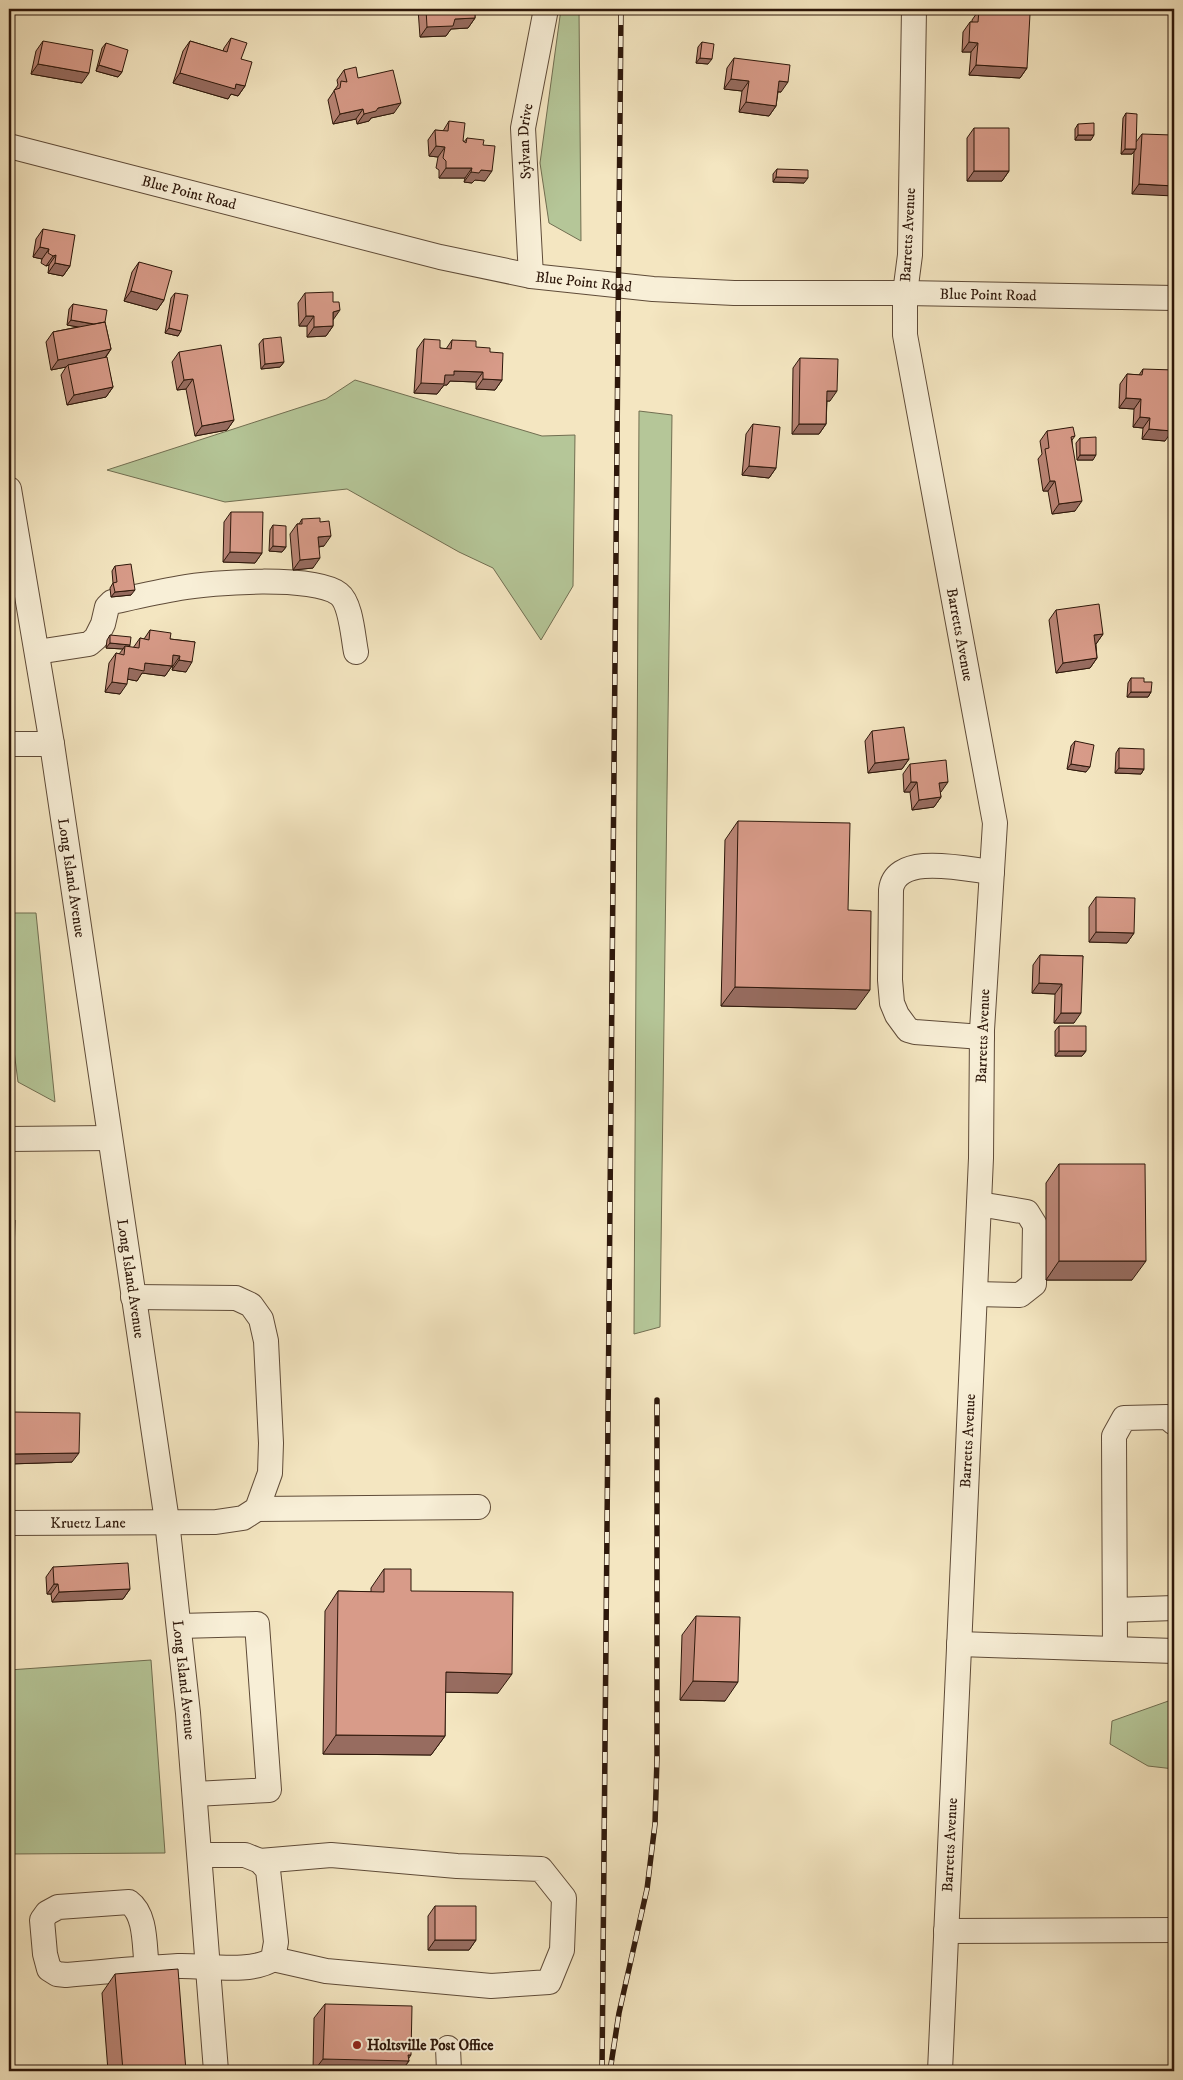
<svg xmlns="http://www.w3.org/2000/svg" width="1183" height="2080" viewBox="0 0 1183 2080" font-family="'IM FELL DW Pica',serif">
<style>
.green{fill:#b5c698;stroke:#716e51}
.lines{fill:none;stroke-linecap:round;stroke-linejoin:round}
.minor-casing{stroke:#5f4b38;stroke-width:26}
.minor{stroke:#f8efd7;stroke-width:24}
.rail-casing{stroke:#2d170a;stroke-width:5.5}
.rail{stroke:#f8efd7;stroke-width:4;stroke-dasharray:11;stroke-linecap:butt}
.wall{fill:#ba8576;stroke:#2d170a}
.shaded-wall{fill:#976c60;stroke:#2d170a}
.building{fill:#d89b89;stroke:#2d170a}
.poi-dot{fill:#8f2418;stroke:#f8efd7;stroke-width:2}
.labels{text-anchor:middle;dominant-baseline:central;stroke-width:4;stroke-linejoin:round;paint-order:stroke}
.street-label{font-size:15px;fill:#2d170a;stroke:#f8efd7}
.poi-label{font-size:15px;font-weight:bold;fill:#2d170a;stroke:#f8efd7;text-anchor:start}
</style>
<rect width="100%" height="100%" fill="#f4e6c1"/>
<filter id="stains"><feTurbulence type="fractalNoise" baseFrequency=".004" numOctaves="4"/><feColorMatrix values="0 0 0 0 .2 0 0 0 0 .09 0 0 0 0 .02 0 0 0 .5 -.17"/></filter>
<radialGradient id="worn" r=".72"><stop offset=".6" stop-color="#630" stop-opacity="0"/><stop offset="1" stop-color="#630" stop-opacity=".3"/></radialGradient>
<path class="green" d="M561,9H579L581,241L549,223L540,163Z
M355,380L542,436L575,435L573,586L541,640L493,568L459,552L347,489L225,502L107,470L326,399Z
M639,411L672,415L660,1327L634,1334Z
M9,913H36L55,1102L18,1082L9,1012Z
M151,1660L165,1853L9,1854V1670Z
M1174,1699V1769L1148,1766L1110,1744L1112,1721Z"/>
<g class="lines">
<g class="minor-casing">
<g id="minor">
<path id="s1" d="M914,9L910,255L905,293V335L995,823L982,1030L981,1158L940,2071"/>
<path id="s2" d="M9,146L440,257L531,276L653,289L734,293H905L1174,298"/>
<path id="s3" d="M531,276L523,128L546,9"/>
<path id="s4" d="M9,489L52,744L167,1521L188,1713L216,2071"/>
<path d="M37,652L89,644L96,638L103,624L107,607L112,602C135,597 157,592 180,588C212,582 314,575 339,594C351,603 353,637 356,652"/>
<path d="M9,744H52"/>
<path d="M982,1037L915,1032L908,1030L897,1015L892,1003L890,980L891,890C895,852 965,869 992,872"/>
<path d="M9,1139L109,1138"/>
<path d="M975,1294L1020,1295L1034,1284L1035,1225L1027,1212L979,1204"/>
<path d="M257,1509L478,1507"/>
<path id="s5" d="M9,1523L216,1522L243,1518L257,1509L270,1473L271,1443L266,1341L261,1319L251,1305L236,1298L133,1297"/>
<path d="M1115,1610L1174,1608"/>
<path d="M179,1626L257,1624L269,1790L195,1794"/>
<path d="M959,1644L1174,1651"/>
<path d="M1115,1649L1114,1436L1124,1418L1167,1417L1174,1423"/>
<path d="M260,1861L331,1855L457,1866L541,1869L564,1898L562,1950L549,1982L491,1986L326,1971L273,1959"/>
<path d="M946,1931L1174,1930"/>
<path d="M147,1969C144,1948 147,1915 129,1902L58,1907L47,1913L42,1920L45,1954L49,1969L57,1974L66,1975C103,1972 140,1968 178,1966C204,1965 252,1974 273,1959L276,1942L268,1870L260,1861L245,1855H200"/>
<path d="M448,2048L449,2071"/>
</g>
</g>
<use href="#minor" class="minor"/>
<g class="rail-casing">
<path id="rail" d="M602,2071L621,9
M610,2071L619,2013L647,1889L655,1824L657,1759V1400"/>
</g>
<use href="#rail" class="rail"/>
</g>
<path class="wall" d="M418,9H475V18L468,28L451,29L446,36L420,37Z
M979,10L1027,68L1020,78L969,75L971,52H962L963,32L970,22H972V20Z
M231,38L241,59L245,86L238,96L231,94L228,99L173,83L183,51L190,41L223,51L224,48Z
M43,41L82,83L31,74L36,51Z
M702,42L708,64L696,63L698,47Z
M106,43L122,72L118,77L96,71L102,48Z
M734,58L781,92H778L776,106L769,116L739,112L742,91L724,89L727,68Z
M344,70L358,78L394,113L371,118L369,121L357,124L356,119L333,124L328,100L338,85L337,80Z
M1126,113L1136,142L1142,134L1171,152L1132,194L1134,151L1132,154H1121L1123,118Z
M449,121L464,142L467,138L483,145L485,181L475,180L472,183L464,182L465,178H439V170L436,168L438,157L429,156L428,140L435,130L443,131Z
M1078,124L1091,140H1075V129Z
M974,128L1009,171L1002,181H967V138Z
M777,169L804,183L773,182V174Z
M43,229L70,266L63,276L48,273L49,265L46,266L41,263L42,259L33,257L36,239Z
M139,262L164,300L157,310L124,301L132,272Z
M175,293L178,336L165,333L171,298Z
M305,293L333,319V326L326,336L307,337V326H299L298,303Z
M73,304L105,322L111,349L106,357L113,387L106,397L67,405L61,375L66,367L51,370L46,342L53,332L78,327L67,325L69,309Z
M263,339L284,362L280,367L261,369L259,344Z
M424,339L440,348L446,349L452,340L490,352L502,380L495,390L476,389V382L450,381L447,385H444L437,394L414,393L417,349Z
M179,352L234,420L227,430L195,436L186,389L177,390L172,362Z
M800,358L830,401H827L826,424L819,434H792L793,368Z
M1143,369L1165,441L1142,439L1143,428L1133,427L1134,409L1119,408L1120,384L1127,374L1139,375Z
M753,424L776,468L769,478L742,475L746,434Z
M1047,431L1075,436L1072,440L1075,511L1052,514L1048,491H1043L1038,459L1042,454L1040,441Z
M1080,438L1093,460H1077L1076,443Z
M231,512L262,553L255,563L223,562L224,522Z
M302,519L324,546L319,547L313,568L293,570L290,534L297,524H299Z
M273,525L286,547L282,552L269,551L270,530Z
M115,566L131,595L111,597L110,588L113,583L112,571Z
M1056,610L1103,634L1096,644L1097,658L1090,668L1056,673L1049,620Z
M150,630L170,639L195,642L186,672L172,670L173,666H172L165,676L142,673L137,681L127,679L120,694L105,692L109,663L116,653L119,654L123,649L106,648L107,640L110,635L130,645L129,647L133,648L140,638L144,639Z
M1131,678L1144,682L1151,692L1148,697H1127L1128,683Z
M872,731L909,759L902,769L868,773L865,741Z
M1075,741L1086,772L1067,769L1071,746Z
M1119,748L1144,769L1141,774L1115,773L1116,753Z
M910,764L941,792H940L941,797L934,807L912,810L910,792H904L903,774Z
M738,821L848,910L856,1009L721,1006L725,840Z
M1096,897L1134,933L1127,943L1089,942V907Z
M1040,955L1083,956L1074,1023H1054L1055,994L1032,993L1033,965Z
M1059,1026L1086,1051L1082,1056H1055V1031Z
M1059,1164L1132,1280H1046V1183Z
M13,1412L72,1462L9,1464V1418Z
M53,1567L130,1589L123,1599L52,1602L51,1594H47L46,1577Z
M384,1569L411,1591L498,1693L445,1692V1736L431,1755L323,1754L325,1611L338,1591L371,1592V1588Z
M696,1616L725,1701L680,1700L682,1635Z
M435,1906L476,1940L469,1950H428V1916Z
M115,1974L186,2071H108L102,1993Z
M325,2004L408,2058L409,2061L401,2071H313L314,2018Z"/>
<path class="shaded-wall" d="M475,18L468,28L451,29L446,36L420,37L427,27L455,19Z
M969,42L978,43L971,52H962Z
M700,58L712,59L708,64L696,63Z
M38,64L89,73L82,83L31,74Z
M99,65L122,72L118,77L96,71Z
M976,65L1027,68L1020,78L969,75Z
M180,73L236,84L245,86L238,96L231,94L228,99L173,83Z
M731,79L749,81L742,91L724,89Z
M779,81L788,82L781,92L772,91Z
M746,102L776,106L769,116L739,112Z
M401,103L394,113L371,118L369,121L357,124L364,114L378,108Z
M363,109L356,119L333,124L340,114Z
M1078,135H1094L1091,140H1075Z
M436,146L445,147L438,157L429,156Z
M1125,149H1136L1132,154H1121Z
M446,168H472L465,178H439Z
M481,170L492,171L485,181L475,180L472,183L464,182L471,172Z
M974,171H1009L1002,181H967Z
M776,177L808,178L804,183L773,182Z
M1139,184L1174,186V196L1132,194Z
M40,247L49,249L42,259L33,257Z
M56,255L49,265L46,266L53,256Z
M55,263L70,266L63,276L48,273Z
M131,291L164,300L157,310L124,301Z
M340,310L333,320V312Z
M306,316H314L307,326H299Z
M71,320L104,326L101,331L67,325Z
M333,326L326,336L307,337L314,327Z
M169,328L181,331L178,336L165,333Z
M111,349L104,359L68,365L66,367L51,370L58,360Z
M284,362L280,367L261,369L265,364Z
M454,371L483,372L476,382L450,381L447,385H444L437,394L414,393L421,383L445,375Z
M193,379L186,389L177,390L184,380Z
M483,379L502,380L495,390L476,389Z
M113,387L106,397L67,405L74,395Z
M827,391H837L830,401H820Z
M1126,398L1141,399L1134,409L1119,408Z
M1140,417L1150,418L1143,428L1133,427Z
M234,420L227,430L195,436L202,426Z
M799,424H826L819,434H792Z
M1149,429L1172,431L1165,441L1142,439Z
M1080,455H1096L1093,460H1077Z
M749,466L776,468L769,478L742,475Z
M1050,481H1055L1048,491H1043Z
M1082,501L1075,511L1052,514L1059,504Z
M331,536L324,546L311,547L318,537Z
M273,546L286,547L282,552L269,551Z
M230,552L262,553L255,563L223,562Z
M320,558L313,568L293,570L300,560Z
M135,590L131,595L111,597L115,592Z
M1103,634L1096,644L1087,645L1094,635Z
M110,643L130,645L127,650L125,646L123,649L106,648Z
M173,655L180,656L173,666L166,665Z
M1097,658L1090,668L1056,673L1063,663Z
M179,660L192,662L186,672L172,670Z
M145,663L172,666L165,676L142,673L137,681L122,678L129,668Z
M112,682L127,684L120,694L105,692Z
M1131,692H1151L1148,697H1127Z
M909,759L902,769L868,773L875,763Z
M1071,764L1090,767L1086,772L1067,769Z
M1119,768L1144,769L1141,774L1115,773Z
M911,782H917L910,792H904Z
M948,782L941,792L932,793L939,783Z
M941,797L934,807L912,810L919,800Z
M1096,932L1134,933L1127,943L1089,942Z
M1039,983L1062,984L1055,994L1032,993Z
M735,987L870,990L856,1009L721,1006Z
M1061,1013H1081L1074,1023H1054Z
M1059,1051H1086L1082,1056H1055Z
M9,1255H14L9,1263Z
M1059,1261H1146L1132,1280H1046Z
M79,1453L72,1462L9,1464V1459L12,1454Z
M54,1584H58L51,1594H47Z
M130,1589L123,1599L52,1602L59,1592Z
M9,1614H12L9,1619Z
M446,1672L512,1674L498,1693L432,1692Z
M693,1681L738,1682L725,1701L680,1700Z
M336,1735L445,1736L431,1755L323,1754Z
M435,1940H476L469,1950H428Z
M411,2055L407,2061H409L401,2071H314L323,2059Z"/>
<path class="building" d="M426,9H475V18L455,19L453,26L427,27Z
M979,10L1030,14L1027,68L976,65L978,43L969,42L970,22H978Z
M231,38L247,43L241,59L252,62L245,86L236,84L235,89L180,73L190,41L227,52Z
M43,41L93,50L89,73L38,64Z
M702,42L714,44L712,59L700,58Z
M106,43L128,50L122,72L99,65Z
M734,58L790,65L788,82L779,81L776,106L746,102L749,81L731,79Z
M356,67L358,78L393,70L401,103L378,108L376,111L364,114L363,109L340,114L334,90L340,88L341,81L347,82L344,70Z
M1126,113L1137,114L1136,149H1125Z
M449,121L465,123L463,141L466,143L467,138L484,140L483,145L495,146L492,171L481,170L479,173L471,172L472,168H446V161L443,158L445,147L436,146L435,130L448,131Z
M1094,123V135H1078V124Z
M974,128H1009V171H974Z
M1142,134L1172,135L1171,152H1174V186L1139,184Z
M777,169L808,170V178L776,177Z
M43,229L75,235L70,266L55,263L56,255L53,256L48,253L49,249L40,247Z
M139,262L172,271L164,300L131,291Z
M333,292V302H339L340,310L333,312V326L314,327V316H306L305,293Z
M175,293L188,295L181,331L169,328Z
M73,304L107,310L105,322L94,324L71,320Z
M105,322L111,349L58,360L53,332Z
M281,337L284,362L265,364L263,339Z
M424,339L440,340V348L451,349L452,340L476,341V347L490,348V352L503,353L502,380L483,379V372L454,371V375H445L444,384L421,383Z
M221,345L234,420L202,426L193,379L184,380L179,352Z
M107,357L113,387L74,395L68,365Z
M800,358L838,359L837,391H827L826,424H799Z
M1143,369L1174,370L1172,431L1149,429L1150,418L1140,417L1141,399L1126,398L1127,374L1142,375Z
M753,424L780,427L776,468L749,466Z
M1073,427L1075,436L1071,437L1082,501L1059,504L1055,481H1050L1045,449L1049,448L1047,431Z
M1096,437V455H1080V438Z
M231,512H263L262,553L230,552Z
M320,518V522L329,521L331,536L318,537L320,558L300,560L297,524H302V519Z
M273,525L286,526V547L273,546Z
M131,564L135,590L115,592L113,583L117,582L115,566Z
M1099,604L1103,634L1094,635L1097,658L1063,663L1056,610Z
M150,630L171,633L170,639L195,642L192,662L179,660L180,656L173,655L172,666L145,663L144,671L129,668L127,684L112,682L116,653L124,655L125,646L139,648L140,638L149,640Z
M110,635L131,637L130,645L110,643Z
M1131,678H1144V682H1152L1151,692H1131Z
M904,727L909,759L875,763L872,731Z
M1075,741L1094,745L1090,767L1071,764Z
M1119,748L1144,749V769L1119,768Z
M946,760L948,782L939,783L941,797L919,800L917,782H911L910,764Z
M738,821L850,823L848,910L871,911L870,990L735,987Z
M1096,897L1135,898L1134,933L1096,932Z
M1040,955L1083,956L1081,1013H1061L1062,984L1039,983Z
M1059,1026H1086V1051H1059Z
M1059,1164H1145L1146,1261H1059Z
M9,1220H15L14,1255H9Z
M13,1412L80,1413L79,1453L12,1454Z
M128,1563L130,1589L59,1592L58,1584H54L53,1567Z
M384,1569H411V1591L513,1592L512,1674L446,1672L445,1736L336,1735L338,1591L384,1592Z
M9,1585H13L12,1614H9Z
M696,1616L740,1617L738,1682L693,1681Z
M435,1906H476V1940H435Z
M178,1969L186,2071H123L115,1974Z
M325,2004L412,2006L411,2055H408L409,2061L323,2059Z"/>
<circle class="poi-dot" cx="357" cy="2045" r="5"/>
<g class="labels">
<g class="street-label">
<text stroke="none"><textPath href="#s3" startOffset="135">Sylvan Drive</textPath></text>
<text stroke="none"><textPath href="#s2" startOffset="186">Blue Point Road</textPath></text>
<text transform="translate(908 235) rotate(-87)">Barretts Avenue</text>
<text stroke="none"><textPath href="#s2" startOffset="591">Blue Point Road</textPath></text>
<text stroke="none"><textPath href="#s2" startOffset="996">Blue Point Road</textPath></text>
<text stroke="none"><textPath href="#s1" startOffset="631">Barretts Avenue</textPath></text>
<text stroke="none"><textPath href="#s4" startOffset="394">Long Island Avenue</textPath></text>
<text transform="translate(983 1036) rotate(-88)">Barretts Avenue</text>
<text stroke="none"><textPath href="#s4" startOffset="799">Long Island Avenue</textPath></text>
<text transform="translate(968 1441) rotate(-87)">Barretts Avenue</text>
<text stroke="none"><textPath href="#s5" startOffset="79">Kruetz Lane</textPath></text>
<text stroke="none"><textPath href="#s4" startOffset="1204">Long Island Avenue</textPath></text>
<text transform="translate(950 1845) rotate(-87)">Barretts Avenue</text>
</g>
<g class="poi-label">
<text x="367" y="2045">Holtsville Post Office</text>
</g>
</g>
<rect width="1183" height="2080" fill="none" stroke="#f4e6c1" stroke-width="30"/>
<rect x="10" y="10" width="1163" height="2060" fill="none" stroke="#2d170a" stroke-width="2.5"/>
<rect x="15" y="15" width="1153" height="2050" fill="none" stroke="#2d170a"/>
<rect width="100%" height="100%" filter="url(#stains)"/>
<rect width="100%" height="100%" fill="url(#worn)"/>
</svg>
